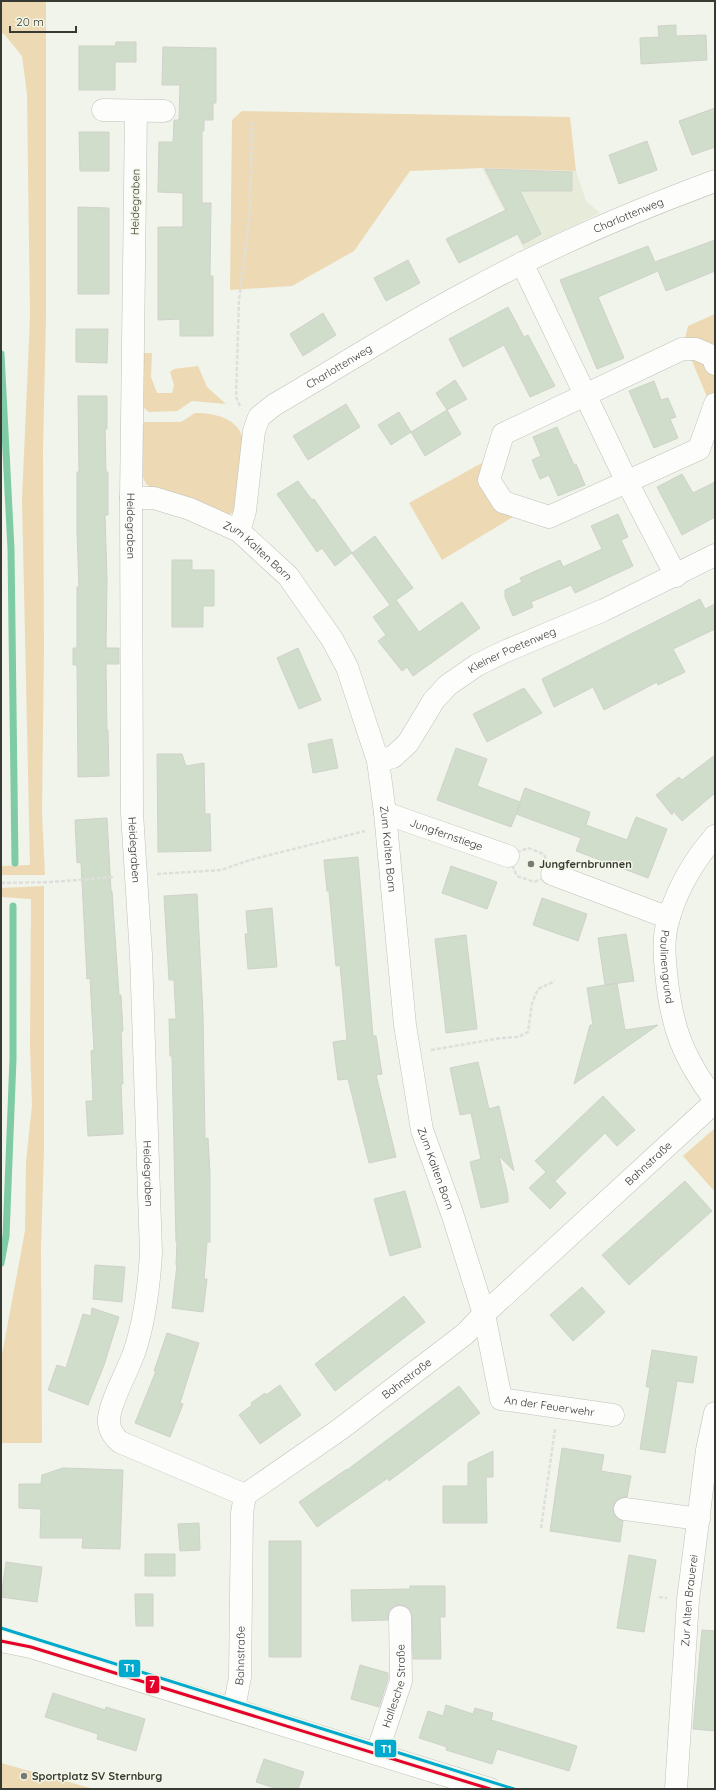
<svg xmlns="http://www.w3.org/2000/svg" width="716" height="1790" viewBox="0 0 716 1790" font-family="Quicksand,sans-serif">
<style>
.built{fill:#e6ebda}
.green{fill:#edd9b4}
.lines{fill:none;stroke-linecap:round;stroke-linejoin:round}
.stream{stroke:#7ecba5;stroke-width:7}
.building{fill:#cfddca;stroke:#cfd2cb}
.minor-casing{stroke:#bfc1ba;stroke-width:23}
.path{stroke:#dedfdc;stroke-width:2.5;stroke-dasharray:4 2;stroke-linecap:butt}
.minor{stroke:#fdfdfc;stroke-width:22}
.bus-1-casing{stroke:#f2f7e7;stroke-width:6}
.bus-1{stroke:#e4002b;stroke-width:3}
.tram-1-casing{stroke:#f2f7e7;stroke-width:6}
.tram-1{stroke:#00a9ce;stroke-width:3}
.poi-dot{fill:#787a73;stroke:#f2f7e7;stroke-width:1.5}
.labels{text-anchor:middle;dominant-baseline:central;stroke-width:3;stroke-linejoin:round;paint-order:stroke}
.street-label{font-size:11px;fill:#373933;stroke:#f2f7e7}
.poi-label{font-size:11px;font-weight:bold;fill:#373933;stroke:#f2f7e7;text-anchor:start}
.line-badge{stroke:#f2f7e7;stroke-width:1.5}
.badge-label{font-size:11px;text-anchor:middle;font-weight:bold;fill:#fff}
</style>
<rect width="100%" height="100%" fill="#f1f4ea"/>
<path class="built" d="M482,168L576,171L586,201L600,213L524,249Z"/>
<path class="green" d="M1,1H46V317L43,449L44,648L42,814L45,875H1V851V866L30,865L22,499L30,318L27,94L22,56L4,34H1Z
M242,111L570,117L576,171L482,168L410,171L354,251L292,286L230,290L232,120Z
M715,314V416L684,342L688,326Z
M143,353H152L151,377L157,393H172L174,385L170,372L174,369L198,366L207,387L226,404L192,401L177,411L149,412L145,409L142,405Z
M195,413C217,413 242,419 244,445C244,453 242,462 241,470C239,483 237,497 236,510L229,515L154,490L146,484L142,475V425L145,422H181Z
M491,458L518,514L442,560L409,503Z
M44,886V1148L41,1250L42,1443H1V1360L25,1231L26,1162L32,1105L30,1046L31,899L1,897V888Z
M715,1128V1192L683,1156Z
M1,1763L94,1789H1Z"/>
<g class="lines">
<path class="stream" d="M1,354L11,549L15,863
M1,1263L6,1236L13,1059V906"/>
</g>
<path class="building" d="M676,25V36L706,35L707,60L641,64L640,38L659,37L658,26Z
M116,42H136V62H115V90H79V46H115Z
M163,47L216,48V103H213V120H204V131H202V203H211L210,276H213V336H180V319L158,320V227H183V193L158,192L159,142H173L174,120H179L180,85H162Z
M715,108V147L692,155L679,121Z
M79,132H109V171H80Z
M647,141L657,170L619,184L609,155Z
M485,169L572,172V191H520L541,234L523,244L518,234L459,263L446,239L506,210Z
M78,207L109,208V294H78Z
M715,240V271L666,291L658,271L598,297L624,358L597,369L560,280L648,246L655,262Z
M408,260L420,283L386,301L374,278Z
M508,307L524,337L528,335L555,386L530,397L504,345L463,367L449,339Z
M323,313L336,335L303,356L290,334Z
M76,329H108L107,363L76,362Z
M455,380L467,399L447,410L436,393Z
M654,381L661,400L668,398L676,417L670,419L678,438L654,448L629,391Z
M78,396H107V429H105L106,472H108V515H105L107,579L106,648H119V664H106L107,730H108L109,776L78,777L77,665H73V648H77V587H79L77,532V472H79Z
M346,404L360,427L308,460L293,436Z
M447,410L461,434L425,456L411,432Z
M399,412L411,432L391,445L378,425Z
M557,427L574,465L576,464L585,485L558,496L549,475L540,479L532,460L541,456L533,437Z
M682,474L693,493L715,482V517L682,535L657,487Z
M298,481L312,500L314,499L352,553L335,566L322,548L317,552L277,494Z
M618,514L628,537L621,540L633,566L575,593L571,585L531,602L533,607L513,616L505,597V590L522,582L520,578L560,560L563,567L602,549L591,526Z
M375,536L413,588L396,600L419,632L462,602L480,628L413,676L407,667L402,671L378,641L386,635L373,617L390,605L352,553Z
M172,560H192V570H214V606H203V627H172Z
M700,599L705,609L715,604V629L673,649L685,672L658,685L657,682L604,710L593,687L554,707L542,679Z
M298,648L321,700L299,709L277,658Z
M524,688L542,713L487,742L473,714Z
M332,739L338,768L313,773L308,744Z
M456,748L487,759L477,786L520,802L525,788L590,812L586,825L627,840L636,817L667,829L648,878L576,851L581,838L516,814L520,804L511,827L437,800Z
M157,754H182L186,766L204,763L205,814H210L211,851L158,852Z
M715,755V793L682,821L673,811L672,815L656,795L679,777L682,780Z
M107,818L111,891H112L119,995H121L123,1031H121L123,1084H121L123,1134L88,1136L86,1101H93L91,1051L94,1050L90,978L87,979L81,862L77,863L75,820Z
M358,857L373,1036H376L382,1074L376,1075L396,1157L369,1163L348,1079L338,1080L333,1042L347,1040L340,965L336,966L329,891H327L324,860Z
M451,866L497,882L487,909L442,893Z
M197,894L203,1015L205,1139L208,1138L210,1173V1242H207L204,1279H207L203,1312L172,1308L177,1265H176L177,1242H176L172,1056H170L169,1019H176L174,980H169L164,896Z
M542,898L587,914L578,941L533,925Z
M272,908L277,967L248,969L245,934H248L246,911Z
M626,934L634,981L605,985L598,938Z
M466,935L477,1029L446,1033L435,939Z
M617,983L625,1030L658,1025L574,1084L590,1025H593L587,988Z
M478,1062L489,1109L499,1106L514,1171L499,1156L508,1195V1202L481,1208L470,1162L481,1159L471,1113L460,1115L450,1068Z
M603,1096L635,1130L617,1146L605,1133L555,1181L550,1176L566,1193L550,1209L529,1188L546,1172L535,1161Z
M685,1181L712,1211L629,1285L602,1255Z
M405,1191L421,1247L390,1256L374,1199Z
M95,1265L125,1267L122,1302L93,1299Z
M582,1287L605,1312L573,1341L550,1315Z
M404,1296L425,1322L335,1391L315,1364Z
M92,1308L119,1317L104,1365L88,1405L48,1390L57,1365L66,1368L83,1314L91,1316Z
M167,1333L199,1343L180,1403L183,1404L170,1437L135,1423L156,1371H154Z
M652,1350L697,1357L693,1383L677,1381L665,1453L640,1449L650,1387H646Z
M280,1385L301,1415L260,1444L239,1415L252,1405L251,1403L265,1393L266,1395Z
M459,1386L480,1413L389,1481L388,1478L317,1527L299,1502L347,1469V1470Z
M562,1448L604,1455L601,1471L631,1476L627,1497L620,1498L615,1502L613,1507L614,1514L618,1519L623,1521L620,1542L550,1531Z
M493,1451V1477H486L487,1523H443V1486H468V1463Z
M63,1468L123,1470L120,1549L82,1548L83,1538H40L41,1509L19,1508V1484H41L42,1475Z
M199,1523L200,1550L180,1551L178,1524Z
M269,1541H301V1657H269Z
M145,1554H175V1576H145Z
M629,1555L656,1560L644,1632L617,1628Z
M6,1562L42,1567L37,1602L1,1597Z
M410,1586H445V1617H440L441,1659H413L412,1617L410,1610L406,1606L399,1605L393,1607L389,1611L388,1620L352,1621L351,1590L410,1589Z
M135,1594H153V1626H136Z
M702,1630L715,1631V1731L693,1729Z
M360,1665L388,1673V1679L379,1707L351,1699Z
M53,1693L105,1710L106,1707L145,1719L136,1751L97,1739L98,1734L45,1717Z
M446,1705L473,1714L475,1708L493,1713L491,1720L577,1746L569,1771L497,1749L492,1764L446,1750L447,1747L419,1738L428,1711L443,1716Z
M264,1759L304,1772L298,1789H278L256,1782Z"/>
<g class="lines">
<g class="minor-casing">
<g id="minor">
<path d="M103,110L164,111"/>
<path id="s1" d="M136,111L131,498L132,813L141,955L151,1253C149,1286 145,1319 135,1350C129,1369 111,1399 109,1418C108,1429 113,1436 120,1442L245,1495"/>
<path d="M522,263L627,482L676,576"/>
<path d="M715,364L712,356L696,349H682L503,434L489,480L503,502L549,517L699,449L715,404"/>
<path id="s2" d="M131,498H154L190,509L239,531L288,576L332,639L347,667L378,761L385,813L405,1025L422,1130L452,1213L484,1314L501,1399L613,1415"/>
<path id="s3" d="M239,531L245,511L254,431L259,417L274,405C338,368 401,327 467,292C545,249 631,212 715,181"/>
<path id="s4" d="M378,761L393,757L408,743L434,700L448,685L477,665L506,651L604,610L715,555"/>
<path id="s5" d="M385,813L508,856"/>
<path id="s6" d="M715,836C695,859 678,888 669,917C663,936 664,953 666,972C671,1025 682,1057 715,1100"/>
<path d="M552,874L669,918"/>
<path d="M625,1509L699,1519"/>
<path d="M1,1641L31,1647L490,1789"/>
<path id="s7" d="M234,1709L240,1677L242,1513L245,1495L339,1430L465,1334L484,1314L715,1102"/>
<path id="s8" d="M377,1753L401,1681L400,1617"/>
<path id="s9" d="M676,1789L688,1600L707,1450L715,1413"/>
</g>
</g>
<path class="path" d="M240,406L236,397L239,300L250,213L252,121
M528,848L544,854L552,874L534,882L517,876L508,856Z
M157,874L221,870L250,860L365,831
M1,883L51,882L114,877
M431,1050L501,1038L518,1037L528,1032L532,1003L538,989L555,981
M541,1528L555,1429
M659,1597L667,1598"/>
<use href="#minor" class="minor"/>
<g class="bus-1-casing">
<path id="bus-1" d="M1,1641L31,1647L490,1789"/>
</g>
<use href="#bus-1" class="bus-1"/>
<g class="tram-1-casing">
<path id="tram-1" d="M1,1628L514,1789"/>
</g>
<use href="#tram-1" class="tram-1"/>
</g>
<g class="poi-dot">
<circle cx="531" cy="864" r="4"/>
<circle cx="24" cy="1776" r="4"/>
</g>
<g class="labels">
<g class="street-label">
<text transform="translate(135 202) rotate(-89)">Heidegraben</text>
<text stroke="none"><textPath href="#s3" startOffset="538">Charlottenweg</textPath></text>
<text stroke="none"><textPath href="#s3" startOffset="211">Charlottenweg</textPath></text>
<text stroke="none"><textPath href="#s1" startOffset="415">Heidegraben</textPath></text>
<text stroke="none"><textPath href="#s2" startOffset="141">Zum Kalten Born</textPath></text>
<text stroke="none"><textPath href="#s4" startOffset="180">Kleiner Poetenweg</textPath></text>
<text stroke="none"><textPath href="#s5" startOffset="65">Jungfernstiege</textPath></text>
<text stroke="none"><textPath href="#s1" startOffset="739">Heidegraben</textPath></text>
<text stroke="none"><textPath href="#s2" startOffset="477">Zum Kalten Born</textPath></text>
<text stroke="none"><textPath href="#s6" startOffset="144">Paulinengrund</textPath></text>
<text stroke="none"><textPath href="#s7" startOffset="738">Bahnstraße</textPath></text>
<text stroke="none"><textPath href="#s2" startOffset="801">Zum Kalten Born</textPath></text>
<text stroke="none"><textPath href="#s1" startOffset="1063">Heidegraben</textPath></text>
<text stroke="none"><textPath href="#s7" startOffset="414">Bahnstraße</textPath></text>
<text stroke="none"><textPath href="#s2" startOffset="1090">An der Feuerwehr</textPath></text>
<text stroke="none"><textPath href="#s9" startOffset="189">Zur Alten Brauerei</textPath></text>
<text stroke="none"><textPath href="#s7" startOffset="54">Bahnstraße</textPath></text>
<text stroke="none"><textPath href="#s8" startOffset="70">Hallesche Straße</textPath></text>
</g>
<g class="poi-label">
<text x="539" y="864">Jungfernbrunnen</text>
<text x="32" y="1776">Sportplatz SV Sternburg</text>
</g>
</g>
<g class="line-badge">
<rect x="118" y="1659" width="23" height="19" rx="4" fill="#00a9ce"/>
<rect x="145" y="1675" width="15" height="19" rx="4" fill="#e4002b"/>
<rect x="374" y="1739" width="23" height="19" rx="4" fill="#00a9ce"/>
</g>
<g class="badge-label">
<text x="129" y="1672">T1</text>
<text x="152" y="1688">7</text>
<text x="386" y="1753">T1</text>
</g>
<rect width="716" height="1790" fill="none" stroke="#373933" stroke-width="4"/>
<path d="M10 26v6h66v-6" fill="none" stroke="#373933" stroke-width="2"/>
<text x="16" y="26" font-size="12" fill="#373933" stroke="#f2f7e7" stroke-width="3" paint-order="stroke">20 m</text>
</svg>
